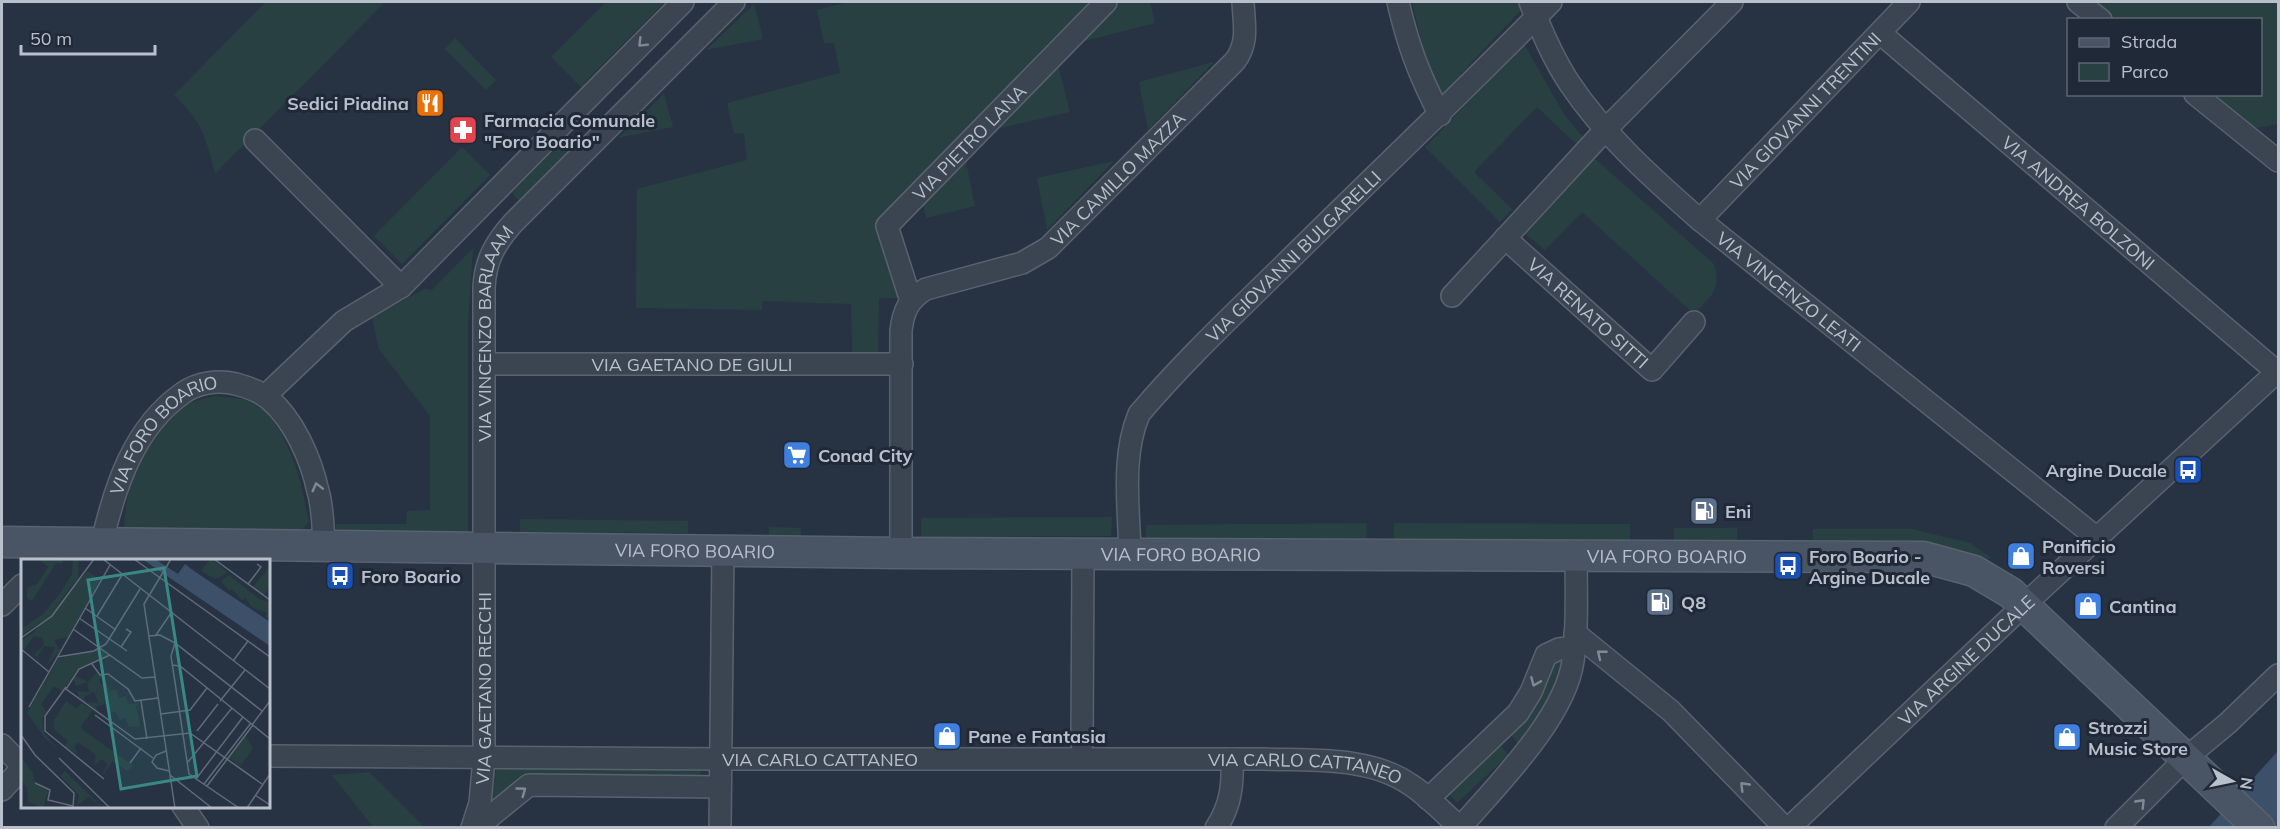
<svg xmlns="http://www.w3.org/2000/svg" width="2280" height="829" viewBox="0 0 2280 829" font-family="Mulish,sans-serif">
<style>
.green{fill:#294043}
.water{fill:#3c506a}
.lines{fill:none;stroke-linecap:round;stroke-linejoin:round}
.street-casing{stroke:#59626f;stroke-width:24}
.secondary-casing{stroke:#59626f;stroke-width:33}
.street{stroke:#3b4552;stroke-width:21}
.secondary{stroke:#495464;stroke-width:30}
.oneway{stroke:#808995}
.labels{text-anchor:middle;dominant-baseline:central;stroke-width:6;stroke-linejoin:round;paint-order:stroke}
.poi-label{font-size:18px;font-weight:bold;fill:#b8c0cc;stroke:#202937;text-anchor:start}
.street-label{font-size:18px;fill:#b8c0cc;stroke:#202937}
.inset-road{fill:none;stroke:#616b79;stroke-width:1.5}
.view{fill:#398886;fill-opacity:0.15;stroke:#398886;stroke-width:3}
.inset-edge{fill:none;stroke:#b8c0cc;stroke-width:3}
</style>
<rect width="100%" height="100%" fill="#273342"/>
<path class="green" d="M266,2H385L215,174C205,135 203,123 174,95Z
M606,2H665L584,83L591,91L588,94L551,57Z
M849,2H1150L1155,23L1054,49L1070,112L961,137L975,206L926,218L921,196L882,229L898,284L899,298H879L878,352L852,353L851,304L762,301V310L636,308L637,189L747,160L744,133L734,134L727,103L840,73L834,43H824L817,10Z
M1412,2H1520L1523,8L1441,95L1425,56Z
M2092,2H2278V124L2251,129L2208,95L2260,94V20L2115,19Z
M754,4L763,39L706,50Z
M455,38L496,80L486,90L445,49Z
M1524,44L1565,116L1583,137L1576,144L1537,107L1474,172L1512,209L1500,222L1425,147Z
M1214,62L1148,130L1139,82Z
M664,94L673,127L618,138Z
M565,139L573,146L519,201L512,193Z
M462,147L490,175L402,264L374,236Z
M1594,158L1714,264C1722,290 1711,296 1694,314L1582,212L1545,250L1523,232Z
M1114,161L1047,230L1037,178Z
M473,248L468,324V540L337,537L336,524H406L407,511L430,510V416L379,349L372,317L425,289L432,290Z
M216,396C229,398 245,398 257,403C263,406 266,412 270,417C295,451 301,482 309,522L302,530H124C124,489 145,432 181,408C191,401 203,399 216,396Z
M1112,517L1111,536L921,537V518Z
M520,519L688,521V533L520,532Z
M1367,523L1366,541L1146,542V525Z
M1394,523L1630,524V543H1394Z
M769,527L801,528V537L769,535Z
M1674,528H1737V543H1674Z
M1813,529H1912L1970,543L1990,557L1981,570L1813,549Z
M1562,656C1560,688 1536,719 1519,745L1509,732L1549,660Z
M1498,743L1509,755L1457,803L1446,791Z
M700,763L701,783L528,780L490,809L497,764Z
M369,772L424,827H373L332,775Z"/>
<path class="water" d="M2278,751V827L2208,828Z"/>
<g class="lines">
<g class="street-casing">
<g id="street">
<path d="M1398,2C1408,45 1419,75 1440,115"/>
<path id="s1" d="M1530,2C1541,30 1553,59 1570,84C1605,136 1653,179 1700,220L2097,538"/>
<path d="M2078,2L2101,20"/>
<path id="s2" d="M1880,33L2277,372"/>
<path d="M2195,94L2278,161"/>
<path d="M255,140L401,287"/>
<path id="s3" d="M1700,220L1909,2"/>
<path id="s4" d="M1505,238L1652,370L1694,322"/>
<path d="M1452,296L1606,129L1732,2"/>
<path id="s5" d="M911,301L887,226L1106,2"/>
<path id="s6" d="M484,364H902"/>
<path d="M265,396L344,321L401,287L683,2"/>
<path id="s7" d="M102,542C115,486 134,427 183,393C198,382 219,380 236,384C247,387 260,391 269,399C294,420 311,459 318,491C323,508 323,527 324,545"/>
<path id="s8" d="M901,553V331C903,311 909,299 926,289L1022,263L1048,248L1235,61C1249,42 1244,24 1243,2"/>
<path id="s9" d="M1130,554C1129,508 1121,457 1139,414C1183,362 1233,315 1282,267C1372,178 1463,92 1551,2"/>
<path d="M2,605L22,585"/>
<path d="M1575,633L1671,711L1785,828"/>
<path d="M1082,744L1083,554"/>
<path d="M2,745L22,766"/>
<path id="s10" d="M268,756L720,759H1264C1312,761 1370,756 1411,785C1429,797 1444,813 1460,828"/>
<path d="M2,790L22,768"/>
<path d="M1428,799L1518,713L1531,692L1546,655L1559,649L1574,647"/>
<path d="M183,806L198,828"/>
<path id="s11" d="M472,828L480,803L484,758V288C485,261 495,243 513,223L734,2"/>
<path d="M476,828L529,785L720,787"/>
<path d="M720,828L723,551"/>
<path d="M1216,828C1231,806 1233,784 1232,759"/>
<path d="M1460,828C1497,785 1565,718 1573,661C1578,627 1576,590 1576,555"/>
<path id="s12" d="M1789,828L2024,605L2278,371"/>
<path d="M2116,828L2186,758L2228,723L2278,675"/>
</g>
</g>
<g class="secondary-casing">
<g id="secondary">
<path id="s13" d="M2,542L901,553L1923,557L1974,571L2011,593L2259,828"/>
</g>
</g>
<use href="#street" class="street"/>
<use href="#secondary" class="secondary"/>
</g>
<defs><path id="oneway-chevron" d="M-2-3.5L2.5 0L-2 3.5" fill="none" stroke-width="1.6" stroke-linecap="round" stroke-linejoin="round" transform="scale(1.5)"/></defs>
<g class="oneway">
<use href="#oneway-chevron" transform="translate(642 43) rotate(135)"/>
<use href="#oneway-chevron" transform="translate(317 487) rotate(-104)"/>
<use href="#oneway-chevron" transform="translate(1601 654) rotate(-141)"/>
<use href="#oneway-chevron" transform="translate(1535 682) rotate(113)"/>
<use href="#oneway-chevron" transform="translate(1744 786) rotate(-134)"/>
<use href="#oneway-chevron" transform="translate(522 791) rotate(-36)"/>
<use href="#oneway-chevron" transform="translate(2141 803) rotate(-46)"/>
</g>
<defs>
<g id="restaurant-square" transform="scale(1.5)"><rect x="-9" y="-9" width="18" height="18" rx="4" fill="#e8710a" stroke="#202937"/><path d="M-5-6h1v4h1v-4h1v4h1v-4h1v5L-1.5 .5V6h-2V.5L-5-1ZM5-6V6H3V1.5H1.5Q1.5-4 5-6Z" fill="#fff"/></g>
<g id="pharmacy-square" transform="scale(1.5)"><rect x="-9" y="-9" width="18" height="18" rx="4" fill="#e0444e" stroke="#202937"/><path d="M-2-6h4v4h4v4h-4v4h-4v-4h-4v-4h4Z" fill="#fff"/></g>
<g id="supermarket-square" transform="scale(1.5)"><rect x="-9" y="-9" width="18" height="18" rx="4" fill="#3f7fe0" stroke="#202937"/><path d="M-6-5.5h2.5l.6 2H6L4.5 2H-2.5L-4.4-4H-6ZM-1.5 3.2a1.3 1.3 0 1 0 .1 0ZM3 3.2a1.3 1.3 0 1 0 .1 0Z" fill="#fff"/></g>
<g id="bus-square" transform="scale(1.5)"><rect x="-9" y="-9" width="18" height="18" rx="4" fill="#1a4fb4" stroke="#202937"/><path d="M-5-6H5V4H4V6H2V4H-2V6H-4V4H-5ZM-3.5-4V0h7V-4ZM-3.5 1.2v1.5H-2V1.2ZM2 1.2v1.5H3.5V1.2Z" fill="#fff"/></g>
<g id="fuel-square" transform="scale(1.5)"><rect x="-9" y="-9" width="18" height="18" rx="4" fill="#5c6f8a" stroke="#202937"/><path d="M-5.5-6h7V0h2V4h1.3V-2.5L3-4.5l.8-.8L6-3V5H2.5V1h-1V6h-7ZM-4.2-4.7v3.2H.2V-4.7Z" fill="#fff"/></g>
<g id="shop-square" transform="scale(1.5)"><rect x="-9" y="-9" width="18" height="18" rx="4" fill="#3f7fe0" stroke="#202937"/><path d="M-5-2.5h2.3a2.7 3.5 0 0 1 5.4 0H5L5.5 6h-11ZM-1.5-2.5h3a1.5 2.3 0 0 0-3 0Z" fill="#fff"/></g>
</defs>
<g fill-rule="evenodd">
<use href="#restaurant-square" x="430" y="103"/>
<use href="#pharmacy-square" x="463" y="130"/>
<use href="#supermarket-square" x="797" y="455"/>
<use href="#bus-square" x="2188" y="470"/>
<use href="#fuel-square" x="1704" y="511"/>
<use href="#shop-square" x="2021" y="556"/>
<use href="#bus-square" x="1788" y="566"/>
<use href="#bus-square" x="340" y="576"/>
<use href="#fuel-square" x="1660" y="602"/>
<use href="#shop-square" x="2088" y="606"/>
<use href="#shop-square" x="947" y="736"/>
<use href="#shop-square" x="2067" y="737"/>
</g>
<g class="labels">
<g class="poi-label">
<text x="409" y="103" text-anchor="end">Sedici Piadina</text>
<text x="484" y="120">Farmacia Comunale<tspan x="484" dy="21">"Foro Boario"</tspan></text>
<text x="818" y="455">Conad City</text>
<text x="2167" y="470" text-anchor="end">Argine Ducale</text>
<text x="1725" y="511">Eni</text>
<text x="2042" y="546">Panificio<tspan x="2042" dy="21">Roversi</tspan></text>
<text x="1809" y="556">Foro Boario -<tspan x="1809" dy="21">Argine Ducale</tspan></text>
<text x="361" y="576">Foro Boario</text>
<text x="1681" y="602">Q8</text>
<text x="2109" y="606">Cantina</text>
<text x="2088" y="727">Strozzi<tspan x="2088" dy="21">Music Store</tspan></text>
<text x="968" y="736">Pane e Fantasia</text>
</g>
<g class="street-label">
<text stroke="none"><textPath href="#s3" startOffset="152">VIA GIOVANNI TRENTINI</textPath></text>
<text stroke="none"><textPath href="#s5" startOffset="196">VIA PIETRO LANA</textPath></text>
<text stroke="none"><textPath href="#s8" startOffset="501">VIA CAMILLO MAZZA</textPath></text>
<text stroke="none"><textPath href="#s2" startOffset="261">VIA ANDREA BOLZONI</textPath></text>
<text stroke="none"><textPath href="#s9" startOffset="362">VIA GIOVANNI BULGARELLI</textPath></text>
<text stroke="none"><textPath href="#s1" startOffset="394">VIA VINCENZO LEATI</textPath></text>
<text stroke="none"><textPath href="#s4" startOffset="112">VIA RENATO SITTI</textPath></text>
<text stroke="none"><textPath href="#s11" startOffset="498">VIA VINCENZO BARLAAM</textPath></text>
<text stroke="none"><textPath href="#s6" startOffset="208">VIA GAETANO DE GIULI</textPath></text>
<text stroke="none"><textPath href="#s7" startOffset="130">VIA FORO BOARIO</textPath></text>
<text stroke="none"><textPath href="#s13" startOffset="693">VIA FORO BOARIO</textPath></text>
<text stroke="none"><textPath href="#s13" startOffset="1179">VIA FORO BOARIO</textPath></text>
<text stroke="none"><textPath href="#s13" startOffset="1665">VIA FORO BOARIO</textPath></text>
<text stroke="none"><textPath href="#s12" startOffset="244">VIA ARGINE DUCALE</textPath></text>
<text stroke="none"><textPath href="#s11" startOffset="141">VIA GAETANO RECCHI</textPath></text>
<text stroke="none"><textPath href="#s10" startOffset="552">VIA CARLO CATTANEO</textPath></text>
<text stroke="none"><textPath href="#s10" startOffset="1038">VIA CARLO CATTANEO</textPath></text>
</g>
</g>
<g transform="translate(21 559)">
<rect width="249" height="249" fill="#273342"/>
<path d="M18,0H42L41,5L35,4L11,42L6,39V29L16,25L27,8ZM52,0H58L57,19L26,59L0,77V70L22,55L40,33L51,15ZM189,0L192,1L207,14L194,20L180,12ZM249,7V27L243,36L232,28ZM67,12L79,21L47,78L33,81L39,91L25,108L34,88L23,87L16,98L13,96L23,86L21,79L13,77L3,91L0,82L12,74ZM208,16L238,40L249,43V60L244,57L246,54L232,49L224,39L221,41L211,30L208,32L200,22ZM78,90L88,96L57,110L41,132L33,127L20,145L25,152L21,161L23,174L37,191L23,178L6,154L37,100ZM75,114L84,119L78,120L80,125L85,123L89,132L95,130L98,139L105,137L108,145L119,144L115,147L119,167L108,168L104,159L99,161L94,152L89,154L84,145L75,148L77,152L65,143L77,144L73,133L63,138L65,143L58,138L56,132L68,133L66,123L55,127L52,119L55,117L67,123ZM45,142L56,150L60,144L72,151L60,167L62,171L113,207L106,212L92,202L81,217L86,205L81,200L73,207L75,196L57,183L53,188L57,195L43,188L47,182L34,171L32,163ZM225,177L232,190L219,207L208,199ZM0,198L12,214L14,225L27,232L22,249L7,243L6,229L0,221ZM44,212L82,249L68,238L56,246L58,236L39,217Z" fill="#294043"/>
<path d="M121,0H134L157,15L164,5L173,12L249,63V87Z" fill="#3c506a"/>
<path class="inset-road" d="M82,0L249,130M113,0L249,98M150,0L123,45L154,249M193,0L249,41M227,25L240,8L236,5M64,49L95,71M76,57L101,16M58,59L106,92M52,70L121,119L134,118M135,76L150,54M128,77L139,76L154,84L241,152M0,79L31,57L73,0M154,84L150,97L168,215L218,249M100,88L110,73L105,70M0,90L28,113M89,96L58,110L45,130L114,180L169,174L241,225M36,98L73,92L85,85L119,30M212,102L227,82M71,105L79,116L87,115L107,130L114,142L137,139M151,106L159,107L249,180M45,128L24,157V172L83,220M120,142L126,180M199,142L224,111M8,148L89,6M140,155L169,151L186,129M74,156L132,199M231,166L249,142M176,172L197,145M0,176L14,196L53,234L52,249M145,192L135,196L131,203L136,209L148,212M38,199L89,249M167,203L211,149M109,204L120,189M149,216L191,249M175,220L222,158M14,224L29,231L27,241L52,247M183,225L230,164M186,227L232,166M234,236L249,246M226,249L249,215"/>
<path class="view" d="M143,9L176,217L100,230L67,21Z"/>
<rect width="249" height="249" class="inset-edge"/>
</g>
<rect width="2280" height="829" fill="none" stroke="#b8c0cc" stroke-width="6"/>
<rect x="2067" y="18" width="195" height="78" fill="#202937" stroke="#5d6573" stroke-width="1.5"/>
<rect x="2079" y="38" width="30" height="9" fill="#495464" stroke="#5d6573" stroke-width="1.5"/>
<text x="2121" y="48" font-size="18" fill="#b8c0cc">Strada</text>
<rect x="2079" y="63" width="30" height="18" fill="#294043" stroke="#5d6573" stroke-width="1.5"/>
<text x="2121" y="78" font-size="18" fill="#b8c0cc">Parco</text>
<g transform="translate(2232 781) rotate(99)" stroke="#202937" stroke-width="4.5" paint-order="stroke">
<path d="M0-4.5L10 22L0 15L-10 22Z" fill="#b8c0cc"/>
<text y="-9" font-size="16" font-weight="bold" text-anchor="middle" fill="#b8c0cc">N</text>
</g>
<path d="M21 45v9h134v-9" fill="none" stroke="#b8c0cc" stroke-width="3"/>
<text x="30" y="45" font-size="18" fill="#b8c0cc" stroke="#202937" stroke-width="4.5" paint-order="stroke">50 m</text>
</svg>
